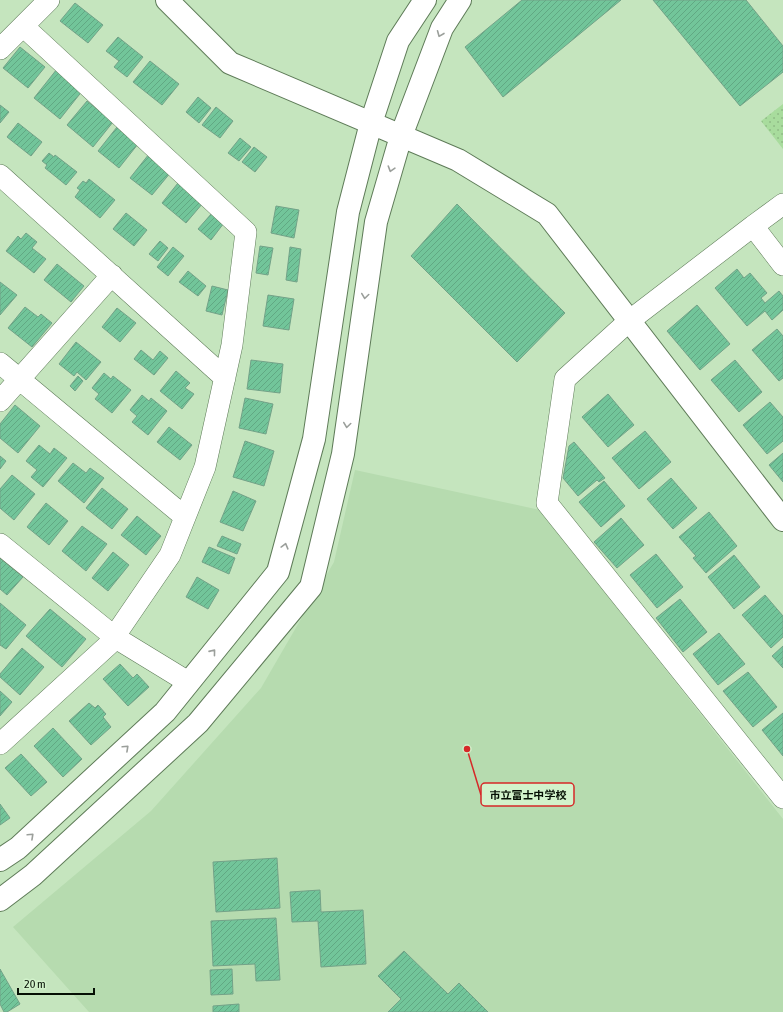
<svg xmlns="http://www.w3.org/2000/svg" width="783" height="1012" viewBox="0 0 783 1012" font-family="'Asap Condensed','Noto Sans JP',sans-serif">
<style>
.built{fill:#b6dbaf}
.park{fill:url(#park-dots)}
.building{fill:url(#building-hatch);stroke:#73a288}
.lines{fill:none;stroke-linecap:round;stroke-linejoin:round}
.minor-casing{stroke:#5e7b58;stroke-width:22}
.tertiary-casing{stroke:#5e7b58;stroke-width:24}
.minor{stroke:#fff;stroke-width:21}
.tertiary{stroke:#fff;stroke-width:22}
.oneway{stroke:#9b9f9b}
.leader{fill:none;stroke:#d62828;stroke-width:1.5}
.callout-dot{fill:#d62828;stroke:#d2f2cb;stroke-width:1.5}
.callout{fill:#d2f2cb;stroke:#d62828;stroke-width:1.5}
.callout-label{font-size:11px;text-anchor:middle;font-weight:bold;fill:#050f04}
</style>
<defs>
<pattern id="park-dots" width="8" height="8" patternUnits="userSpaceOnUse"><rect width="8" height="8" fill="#a8dc9d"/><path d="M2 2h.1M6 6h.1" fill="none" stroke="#8fbc86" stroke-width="1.8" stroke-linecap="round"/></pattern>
<pattern id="building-hatch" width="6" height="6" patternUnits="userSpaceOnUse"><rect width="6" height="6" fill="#72c59a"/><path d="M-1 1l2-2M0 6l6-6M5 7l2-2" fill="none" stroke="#61a883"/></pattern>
</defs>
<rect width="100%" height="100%" fill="#c5e5be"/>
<path class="built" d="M355,470L540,510L783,819V1012H89L13,927L151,811L261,688L334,562Z"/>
<path class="park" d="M783,104V149L761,121Z"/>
<path class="building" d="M522,0H621L503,97L465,47Z
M653,0H746L783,46V72L740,106Z
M75,3L103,25L88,43L60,21Z
M118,37L143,57L127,77L114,67L119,61L106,51Z
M20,47L45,67L28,88L3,68Z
M150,61L179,84L162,105L133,82Z
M57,69L83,90L60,119L34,98Z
M198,97L211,108L199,123L186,112Z
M87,101L113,122L93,147L67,125Z
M0,105L9,112L0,123Z
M216,107L233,121L220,138L202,125Z
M18,123L42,142L31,156L7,137Z
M117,127L138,144L119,168L98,151Z
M240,138L251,147L239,161L228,153Z
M254,147L267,157L255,172L242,162Z
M49,153L54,157L55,155L77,172L66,185L45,168L47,165L42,161Z
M149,154L171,172L152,195L130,178Z
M89,179L115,200L100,218L75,197L80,190L77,188L83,181L86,183Z
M178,183L203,203L186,223L162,203Z
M457,204L565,313L517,362L411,256Z
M276,206L299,210L294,238L271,233Z
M126,213L147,230L134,246L113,229Z
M212,213L224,223L211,240L198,229Z
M26,233L37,242L32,248L46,259L34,273L6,251L18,236L21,239Z
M160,241L168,248L158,261L149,254Z
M260,246L273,248L268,275L256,273Z
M173,247L184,256L168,276L157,267Z
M290,247L301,249L297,282L286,280Z
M57,264L84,286L71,302L44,280Z
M737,269L744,278L750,273L767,293L761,298L765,303L779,291L783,296V310L772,320L765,311L747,326L715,288Z
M188,271L206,286L198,296L179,282Z
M0,282L17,295L0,315Z
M212,286L228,290L222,315L206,311Z
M268,295L294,299L289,330L263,326Z
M697,305L730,344L700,370L667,331Z
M25,307L38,317L41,314L52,323L32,347L8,328Z
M117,308L136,323L120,342L102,327Z
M777,329L783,336V378L779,381L752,350Z
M76,342L101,362L86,380L77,372L74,376L59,364Z
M141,350L153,360L160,351L168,358L154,375L134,359Z
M251,360L283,364L280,393L247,389Z
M735,360L762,392L739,412L711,380Z
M176,371L190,383L185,388L194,394L182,409L160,391Z
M104,373L111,379L113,376L131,390L112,413L95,399L99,394L92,388Z
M78,376L83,381L75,391L70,386Z
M608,394L634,425L608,447L582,417Z
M142,395L149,401L151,398L167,411L148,435L132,422L137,416L130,410Z
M245,398L273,404L266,434L239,428Z
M770,402L783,417V441L767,454L743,425Z
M15,405L40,426L18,453L0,438V424Z
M169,427L192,445L180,460L157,442Z
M645,431L671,462L639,489L612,458Z
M245,441L274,451L264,486L233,477Z
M574,442L605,478L599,482L597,480L578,496L563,478L569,446Z
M39,445L50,454L54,448L67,458L43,487L31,477L37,470L26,461Z
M783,453V482L769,465Z
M0,456L6,461L0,469Z
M73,463L86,473L90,468L104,478L84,503L58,481Z
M12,475L35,494L14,520L0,508V489Z
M671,478L697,508L673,529L647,499Z
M604,481L625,506L601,527L579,502Z
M102,488L128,509L112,529L86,508Z
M233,491L256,501L243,531L220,522Z
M46,503L68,521L49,545L27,527Z
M709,512L737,546L706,573L693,558L696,556L679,537Z
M137,516L161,536L146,555L121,535Z
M621,518L644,545L617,568L594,542Z
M82,526L107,544L86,571L62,551Z
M222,536L241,544L237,554L217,546Z
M209,547L235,558L229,574L202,562Z
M113,552L129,565L108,591L92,578Z
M656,554L683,587L657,608L630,575Z
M734,555L760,587L734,609L708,577Z
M0,558L23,577L7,595L0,589Z
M197,577L219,590L208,609L186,597Z
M765,595L783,616V637L771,648L742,615Z
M680,599L707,632L683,652L656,618Z
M0,603L26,625L6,649L0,645Z
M50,609L86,639L62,667L26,636Z
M719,633L745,664L718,685L693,654Z
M783,646V668L772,656Z
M22,648L44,667L20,695L0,677V674Z
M120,664L133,678L137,674L149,687L128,706L103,679Z
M748,672L777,707L753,727L723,691Z
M0,691L12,702L0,716Z
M89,703L95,708L98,705L106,714L103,717L111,727L91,745L69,721Z
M783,713V756L762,730Z
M53,728L82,759L63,777L34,746Z
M21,754L47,782L31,796L5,768Z
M0,804L10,818L0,825Z
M277,858L280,908L216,912L213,862Z
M320,890L321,912L363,910L366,964L321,967L318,921L292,922L290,892Z
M276,918L280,980L256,981L255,964L213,966L211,921Z
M404,951L448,994L459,983L488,1012H388L401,999L378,976Z
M0,969L20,1004L7,1012H4L0,1004Z
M232,969L233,994L211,995L210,970Z
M239,1004V1012H213V1006Z"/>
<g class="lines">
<g class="minor-casing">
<path id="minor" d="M0,49L49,0
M0,175L225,378
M753,226L783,204
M783,265L753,226L629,321L565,379L547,503L783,798
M0,363L185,517
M0,401L112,275
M0,544L116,638L188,682
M0,744L116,638V634L170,555L205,467L232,345L246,232L23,26"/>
</g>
<g class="tertiary-casing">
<path id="tertiary" d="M167,0L230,63L458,160L547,214L783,520
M0,860L18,848L165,712L278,572L314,439L348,212L371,123L398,41L425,0
M0,900L33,875L198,723L311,587L343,454L376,222L401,136L442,28L460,0"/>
</g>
<use href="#minor" class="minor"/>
<use href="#tertiary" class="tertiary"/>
</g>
<defs><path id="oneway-chevron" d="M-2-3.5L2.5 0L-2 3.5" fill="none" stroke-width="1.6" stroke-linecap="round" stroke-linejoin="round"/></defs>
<g class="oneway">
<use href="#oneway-chevron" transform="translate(440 34) rotate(112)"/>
<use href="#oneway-chevron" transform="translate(391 169) rotate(107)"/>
<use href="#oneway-chevron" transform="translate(365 296) rotate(98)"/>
<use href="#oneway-chevron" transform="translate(347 425) rotate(98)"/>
<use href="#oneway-chevron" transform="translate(285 546) rotate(-75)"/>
<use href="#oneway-chevron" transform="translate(213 652) rotate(-51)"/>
<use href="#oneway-chevron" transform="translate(126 748) rotate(-43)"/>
<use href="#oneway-chevron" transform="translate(31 836) rotate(-43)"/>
</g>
<path class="leader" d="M467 749L481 795"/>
<circle class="callout-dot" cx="467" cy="749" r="4"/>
<rect class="callout" x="481" y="783" width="93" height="23" rx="4"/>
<g class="callout-label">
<text x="528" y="799">市立富士中学校</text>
</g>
<path d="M18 988v6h76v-6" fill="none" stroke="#050f04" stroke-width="2"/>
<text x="24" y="988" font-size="12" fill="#050f04" stroke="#d2f2cb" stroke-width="3" paint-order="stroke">20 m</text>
</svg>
